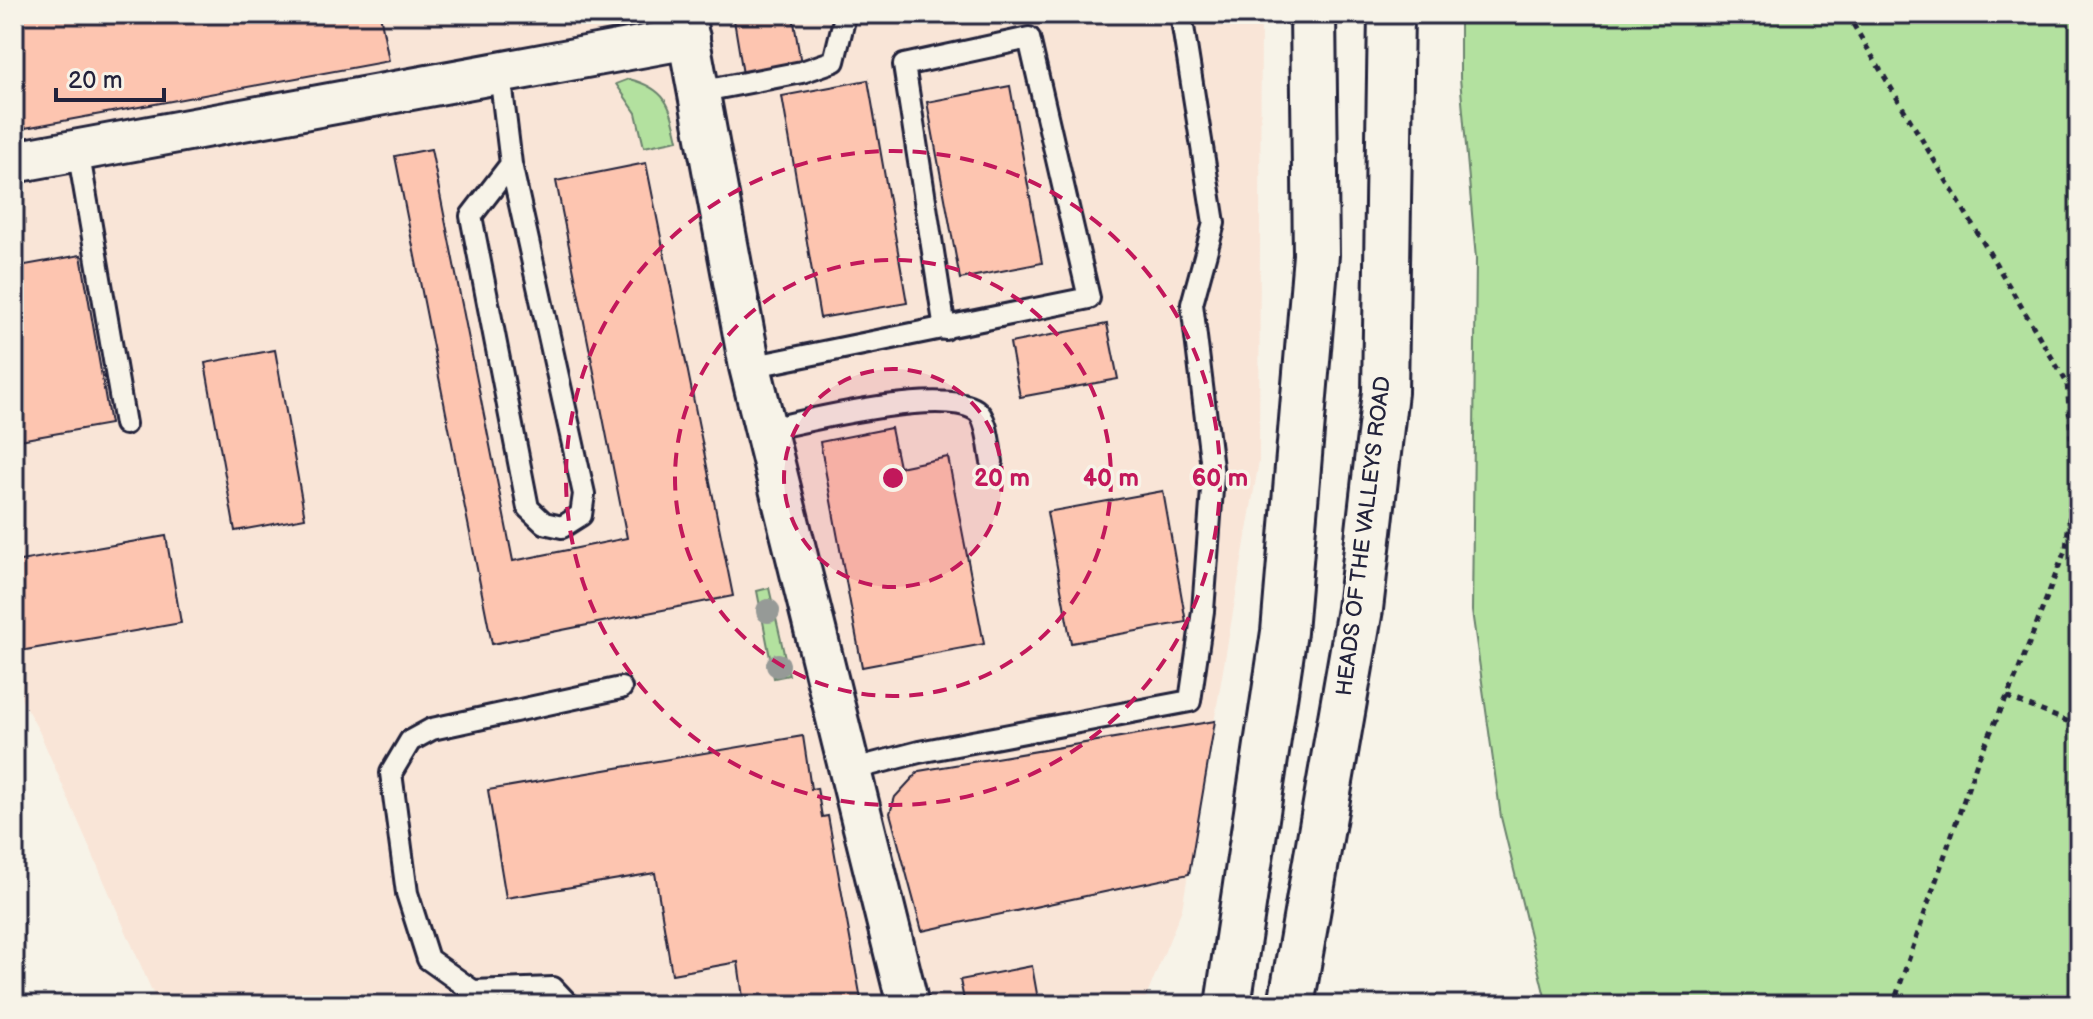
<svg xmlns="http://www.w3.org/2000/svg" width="2093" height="1019" viewBox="0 0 2093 1019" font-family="'Balsamiq Sans',sans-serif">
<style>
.built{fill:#f9e5d7}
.green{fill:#b3e19f;stroke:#6a826d;stroke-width:2}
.building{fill:#fdc5b0;stroke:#22223b;stroke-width:2}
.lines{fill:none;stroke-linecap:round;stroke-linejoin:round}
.lane-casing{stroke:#22223b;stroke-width:26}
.street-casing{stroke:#22223b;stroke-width:46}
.highway-casing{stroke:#22223b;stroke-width:50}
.path{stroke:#22223b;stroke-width:5;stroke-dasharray:6 6;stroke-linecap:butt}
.lane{stroke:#f7f3e8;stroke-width:20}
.street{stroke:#f7f3e8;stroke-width:40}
.highway{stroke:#f7f3e8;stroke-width:44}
.tree{fill:#969a97}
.ring{fill:none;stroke:#c2185b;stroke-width:4;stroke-dasharray:14 10}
.labels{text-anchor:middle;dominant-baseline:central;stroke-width:7;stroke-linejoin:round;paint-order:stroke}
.street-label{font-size:22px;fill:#22223b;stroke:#f7f3e8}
.centre{fill:#c2185b;stroke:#f7f3e8;stroke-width:4}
.ring-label{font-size:24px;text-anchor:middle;font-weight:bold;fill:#c2185b;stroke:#f7f3e8;stroke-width:7;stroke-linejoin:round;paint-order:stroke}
</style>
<rect width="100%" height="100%" fill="#f7f3e8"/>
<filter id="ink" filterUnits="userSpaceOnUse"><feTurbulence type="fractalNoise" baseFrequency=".0125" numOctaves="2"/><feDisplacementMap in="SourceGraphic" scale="16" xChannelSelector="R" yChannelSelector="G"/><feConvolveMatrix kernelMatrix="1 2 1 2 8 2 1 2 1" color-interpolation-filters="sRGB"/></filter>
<g filter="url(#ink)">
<path class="built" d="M14,14H1261L1259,461L1182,909L1143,1005H158L39,731L14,686Z"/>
<path class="green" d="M1460,14H2079V1005H1547L1501,817L1472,611L1476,259L1460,78Z
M629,79C667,89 670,105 678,140L644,147L636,113L616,84Z
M769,588L789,675L774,678L757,591Z"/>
<path class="building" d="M14,14H380L389,61L14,130Z
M733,14H803L793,16L801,64L743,74Z
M868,80L907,303L820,318L782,96Z
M1010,86L1042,263L960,279L927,102Z
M431,149L513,561L627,538L556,181L646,163L733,596L492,644L395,156Z
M81,255L110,424L14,441V267Z
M1107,324L1118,379L1020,397L1010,343Z
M275,350L305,518L235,531L205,363Z
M891,428L899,467L948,457L984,644L862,667L820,442Z
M1163,491L1186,622L1071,643L1047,512Z
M166,536L181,623L14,652V562Z
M1215,721L1189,874L922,931L890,813L895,797L919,771Z
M803,736L811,789L817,788L822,817L828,816L862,1005H744L738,962L672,974L655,873L506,898L488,790Z
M1032,966L1039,1005H965L960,980Z"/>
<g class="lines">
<g class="lane-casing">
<path id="lane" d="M500,73L511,164L584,494L581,515L562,527L544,523L528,508L471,216L511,164
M698,92L802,72L834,61L843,24
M78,150L125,424
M750,367L1089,298L1029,38L904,65L945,329
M764,430C806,421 941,387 976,410C988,418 989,448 992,462
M850,770L919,752L1190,701L1203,611L1213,476L1192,304L1214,223L1181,14
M569,1005L553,988L473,991L428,959L407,893L391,773L410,741L432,729L621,688"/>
</g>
<g class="street-casing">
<path id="street" d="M684,14L750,367L908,1005
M14,162L689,38"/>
</g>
<g class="highway-casing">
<path id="highway" d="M1228,1005L1284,632L1316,255L1313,14
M1291,1005L1360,609L1385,392L1391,14"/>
</g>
<path class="path" d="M1847,14L2067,383L2074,476L2066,548L2016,677L1977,762L1893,1005
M2007,697L2079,726"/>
<use href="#lane" class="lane"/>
<use href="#street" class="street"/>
<use href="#highway" class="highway"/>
</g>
<g class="tree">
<circle cx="768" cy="611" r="12"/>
<circle cx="778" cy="665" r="12"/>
</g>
</g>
<circle cx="893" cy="478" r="109" fill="#c2185b" fill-opacity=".12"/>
<g class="ring">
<circle cx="893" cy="478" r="109"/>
<circle cx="893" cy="478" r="218"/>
<circle cx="893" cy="478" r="327"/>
</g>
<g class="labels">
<g class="street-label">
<text transform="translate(1364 536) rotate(-83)">HEADS OF THE VALLEYS ROAD</text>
</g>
</g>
<circle cx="893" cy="478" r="12" class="centre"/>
<g class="ring-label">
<text x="1002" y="486">20 m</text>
<text x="1111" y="486">40 m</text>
<text x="1220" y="486">60 m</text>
</g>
<rect width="2093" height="1019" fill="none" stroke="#f7f3e8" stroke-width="48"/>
<rect x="24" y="24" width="2045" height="971" fill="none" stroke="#22223b" stroke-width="3" filter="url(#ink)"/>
<path d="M56 88v12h108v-12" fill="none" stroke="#22223b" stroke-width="4"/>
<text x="68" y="88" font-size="24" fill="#22223b" stroke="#f7f3e8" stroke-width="6" paint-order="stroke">20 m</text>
</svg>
